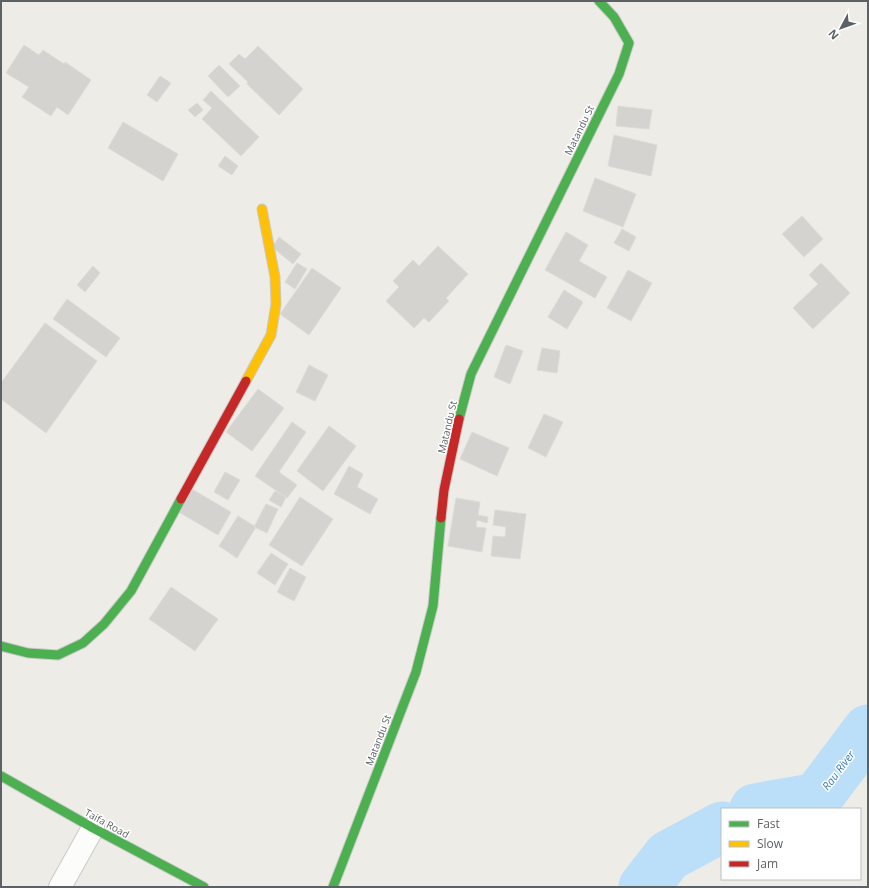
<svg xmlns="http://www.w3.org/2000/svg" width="869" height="888" viewBox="0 0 869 888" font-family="'Open Sans',sans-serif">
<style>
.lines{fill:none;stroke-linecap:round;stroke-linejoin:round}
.river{stroke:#bbdff8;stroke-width:51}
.building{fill:#d4d3d0;stroke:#dcdbd6}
.street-casing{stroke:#cacac9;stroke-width:24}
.fast-casing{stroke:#c9c9c8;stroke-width:11}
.slow-casing{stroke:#c9c9c8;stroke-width:11}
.jam-casing{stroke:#c9c9c8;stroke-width:11}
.street{stroke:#fcfcfb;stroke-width:22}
.fast{stroke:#4caf50;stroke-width:9}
.slow{stroke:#ffc107;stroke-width:9}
.jam{stroke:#c62828;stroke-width:9}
.labels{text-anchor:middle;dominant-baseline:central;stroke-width:3;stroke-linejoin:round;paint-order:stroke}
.street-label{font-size:10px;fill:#5c6166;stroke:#fff}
.water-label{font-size:11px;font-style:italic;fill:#3a79b8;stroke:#fff}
</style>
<rect width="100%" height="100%" fill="#edece7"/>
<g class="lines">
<path class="river" d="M755,809L817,798L868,730
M644,887L668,856L722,827"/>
</g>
<path class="building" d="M24,45L39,55L43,50L64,64L65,62L91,80L68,115L57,107L51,116L22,97L29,87L6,73Z
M258,46L303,89L279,115L247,84L248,82L229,64L239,54L245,59Z
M219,65L240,86L228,97L208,76Z
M160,76L171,83L157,102L147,95Z
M211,91L259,137L241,156L202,119L212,108L203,100Z
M197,103L203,110L195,117L188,110Z
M618,106L652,110L649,129L616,126Z
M123,122L178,154L163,181L108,148Z
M614,135L657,145L651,176L608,166Z
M225,156L238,166L232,175L218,166Z
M595,178L636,194L623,227L583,211Z
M802,216L823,239L804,257L782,234Z
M622,229L636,237L629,251L614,243Z
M566,232L588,245L579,261L607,277L595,298L545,270Z
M279,237L301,254L293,264L272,247Z
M438,246L468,274L446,298L449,301L429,322L424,318L414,328L386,301L399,287L393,281L413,260L419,266Z
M297,263L307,269L295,289L285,282Z
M821,263L850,293L813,329L793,308L818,284L809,275Z
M93,266L100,273L85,292L77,285Z
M312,268L341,288L309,335L280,314Z
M628,270L652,283L631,321L607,308Z
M564,290L583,302L567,329L548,317Z
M67,299L120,338L106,357L53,319Z
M45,323L97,361L46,433L1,399V383Z
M506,345L523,351L510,384L494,377Z
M542,348L560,351L557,373L537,370Z
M309,365L328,375L315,401L296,392Z
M258,389L284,408L252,451L226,432Z
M544,414L563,422L546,457L528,448Z
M292,422L306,432L279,472L297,485L287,498L255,476Z
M329,426L356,446L323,491L297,471Z
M472,432L509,448L497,476L460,459Z
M349,466L363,474L357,487L378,499L370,514L334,494Z
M225,472L240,480L228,500L214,492Z
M190,488L231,512L218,535L177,511Z
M275,491L286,497L281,507L269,500Z
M300,497L333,519L302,566L269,545Z
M456,498L480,502L478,515L488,517L487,523L477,520L476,527L486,528L482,552L448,546Z
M266,504L278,509L267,533L254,527Z
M495,510L526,514L520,559L491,556L493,536L505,537L506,527L493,525Z
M238,516L256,527L237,558L219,546Z
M271,553L288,564L275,585L257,573Z
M290,568L306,577L294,601L277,592Z
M171,587L218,619L195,651L149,619Z"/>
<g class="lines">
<g class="street-casing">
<path id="street" d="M60,887L93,828"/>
</g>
<g class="fast-casing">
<path id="fast" d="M459,419L471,374L619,74L629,43L614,17L599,1
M1,646L28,653L58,655L83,643L104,624L131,591L181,499
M1,776L93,828L204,887
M333,887L416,672L433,606L441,518"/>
</g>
<g class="slow-casing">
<path id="slow" d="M246,381L271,335L276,304L275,277L262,209"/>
</g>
<g class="jam-casing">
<path id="jam" d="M181,499L246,381
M441,518L444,490L459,419"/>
</g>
<use href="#street" class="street"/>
<use href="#fast" class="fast"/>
<use href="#slow" class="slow"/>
<use href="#jam" class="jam"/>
</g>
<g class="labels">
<g class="street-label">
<text transform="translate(579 130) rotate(-64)">Matandu St</text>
<text transform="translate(447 427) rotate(-77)">Matandu St</text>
<text transform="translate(378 740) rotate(-69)">Matandu St</text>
<text transform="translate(107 823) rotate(29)">Taifa Road</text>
</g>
<g class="water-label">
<text transform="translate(838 770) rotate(-53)">Rau River</text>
</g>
</g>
<rect width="869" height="888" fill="none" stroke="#5c6166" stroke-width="4"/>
<rect x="721" y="808" width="140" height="72" fill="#ffffff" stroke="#bec0c2"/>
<rect x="729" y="821" width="20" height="6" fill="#4caf50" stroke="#bec0c2"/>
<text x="757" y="828" font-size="12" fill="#5c6166">Fast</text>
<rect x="729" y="841" width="20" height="6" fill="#ffc107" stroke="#bec0c2"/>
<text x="757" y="848" font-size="12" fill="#5c6166">Slow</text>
<rect x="729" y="861" width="20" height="6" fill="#c62828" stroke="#bec0c2"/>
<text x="757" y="868" font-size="12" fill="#5c6166">Jam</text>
<g transform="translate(841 28) rotate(229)" stroke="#ffffff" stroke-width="3" paint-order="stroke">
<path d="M0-3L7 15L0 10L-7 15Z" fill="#5c6166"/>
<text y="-6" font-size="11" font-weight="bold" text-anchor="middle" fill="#5c6166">N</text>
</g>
</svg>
